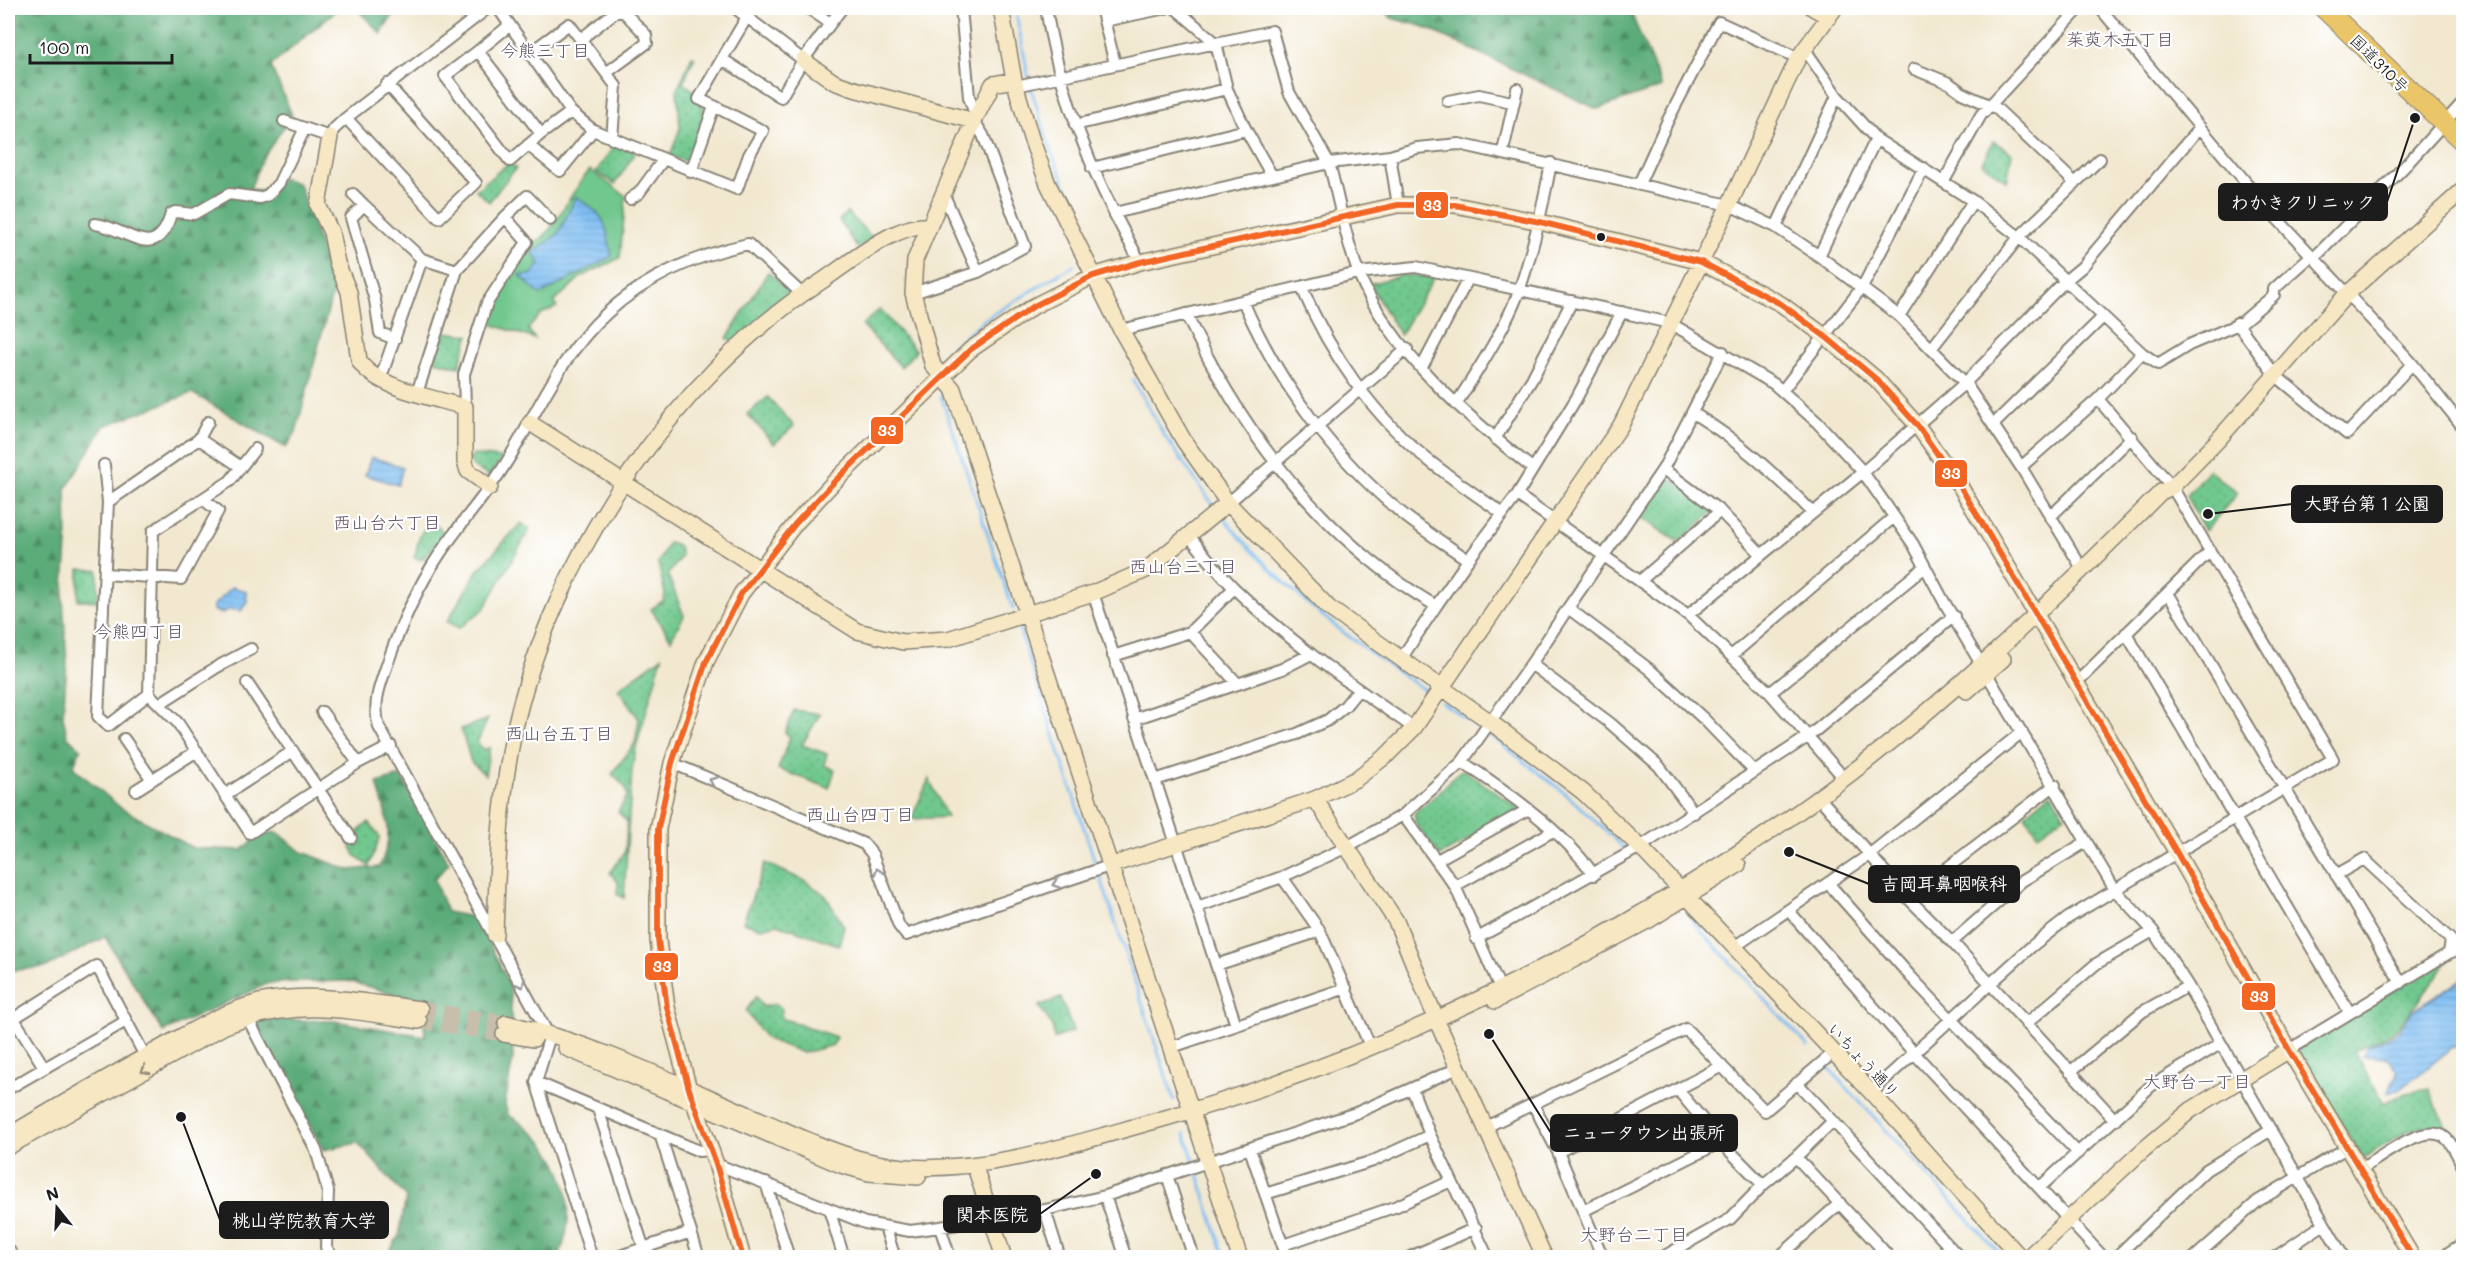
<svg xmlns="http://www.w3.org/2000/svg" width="2471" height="1265" viewBox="0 0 2471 1265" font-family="Mali,'Klee One',sans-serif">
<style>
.grass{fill:#71c88e;stroke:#467255;stroke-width:1.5}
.forest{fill:url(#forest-firs);stroke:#3c644a;stroke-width:1.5}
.park{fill:url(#park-dots);stroke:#467255;stroke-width:1.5}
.water{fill:url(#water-rules);stroke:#4d6d88;stroke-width:1.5}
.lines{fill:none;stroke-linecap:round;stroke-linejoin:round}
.stream{stroke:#7ebef3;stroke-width:3}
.secondary-tunnel{stroke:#c7bfac;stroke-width:15;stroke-dasharray:15 8;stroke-linecap:butt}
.street-casing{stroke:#878276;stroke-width:14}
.secondary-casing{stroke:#878276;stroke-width:18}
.highway-casing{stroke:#878276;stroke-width:22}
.street{stroke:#fff;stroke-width:10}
.secondary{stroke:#f7e8c3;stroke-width:15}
.highway{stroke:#ebc669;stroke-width:20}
.bus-1-casing{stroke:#fff;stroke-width:10}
.bus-1{stroke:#f26522;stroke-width:6}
.oneway{stroke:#999}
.oneway2{stroke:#948c78}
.bus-dot{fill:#1c1c1c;stroke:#fff;stroke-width:2}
.labels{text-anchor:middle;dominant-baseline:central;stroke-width:4.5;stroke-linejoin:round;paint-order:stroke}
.street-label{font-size:16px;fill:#1c1c1c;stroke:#fff}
.neighbourhood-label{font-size:18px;fill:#5b4e5d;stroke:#fff}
.leader{fill:none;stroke:#1c1c1c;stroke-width:2}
.callout-dot{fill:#1c1c1c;stroke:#fff;stroke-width:2}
.callout{fill:#1c1c1c;stroke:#1c1c1c;stroke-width:2}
.callout-label{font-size:18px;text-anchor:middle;font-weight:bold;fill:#fff}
.line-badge{stroke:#fff;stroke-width:2}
.badge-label{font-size:16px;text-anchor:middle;font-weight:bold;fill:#fff}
</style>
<defs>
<pattern id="forest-firs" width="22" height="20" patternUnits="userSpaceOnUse" patternTransform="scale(1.5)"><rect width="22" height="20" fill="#5cac79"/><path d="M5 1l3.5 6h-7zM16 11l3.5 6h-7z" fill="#4b8b62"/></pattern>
<pattern id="park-dots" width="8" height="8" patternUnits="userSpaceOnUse" patternTransform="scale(1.5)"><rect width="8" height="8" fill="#71c88e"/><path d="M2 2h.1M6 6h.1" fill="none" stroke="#61ab7a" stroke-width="1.8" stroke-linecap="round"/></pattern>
<pattern id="water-rules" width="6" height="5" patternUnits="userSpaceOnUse" patternTransform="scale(1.5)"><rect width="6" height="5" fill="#7ebef3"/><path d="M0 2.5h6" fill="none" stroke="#6ca3d0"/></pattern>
</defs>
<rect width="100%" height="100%" fill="#fff"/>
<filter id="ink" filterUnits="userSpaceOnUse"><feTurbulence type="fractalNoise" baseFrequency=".0167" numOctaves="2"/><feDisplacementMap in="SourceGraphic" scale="12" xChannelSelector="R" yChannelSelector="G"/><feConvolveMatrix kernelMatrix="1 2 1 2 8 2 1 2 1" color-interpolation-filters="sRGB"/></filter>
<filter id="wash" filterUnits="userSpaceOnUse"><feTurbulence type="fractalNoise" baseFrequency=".008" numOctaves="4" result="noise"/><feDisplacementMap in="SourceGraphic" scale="24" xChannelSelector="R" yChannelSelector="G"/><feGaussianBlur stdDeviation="1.35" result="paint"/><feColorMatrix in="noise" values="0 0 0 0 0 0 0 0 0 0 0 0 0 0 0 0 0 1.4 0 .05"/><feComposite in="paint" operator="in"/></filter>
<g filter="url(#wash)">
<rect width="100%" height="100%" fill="#f2e8d0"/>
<path class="grass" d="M590,170L626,196L620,258L581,277L554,302L557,307L541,314L528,329L535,339L488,323C489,300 512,267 527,250C532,244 540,241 545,235C562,216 572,190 590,170Z"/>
<path class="forest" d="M8,8H339L271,66L292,115L262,159L250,189L265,191L283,178L299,184L334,287L296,432L286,448L192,393L104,426L66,489L67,545L63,598L67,663L63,716L67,736L81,749L73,767L121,808L193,848L242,850L263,832L279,833L300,851L349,870L379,867C396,833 386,817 377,783L401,776L449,863L434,880L447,912L477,918L510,986L513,1058L505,1104L508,1115C562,1145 582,1200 559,1257H386L399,1236L406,1197L358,1143L323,1150L252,1019L334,1021L425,1036L422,1002L348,981L269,983L163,1032L105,937L46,967L8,971Z
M356,8H398L381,34Z
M1384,8H1629L1662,87L1597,109L1422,26L1391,18Z"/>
<path class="park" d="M692,56L695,57L683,83C718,105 702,128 690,159L684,161L670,156L680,128L677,90Z
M1993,141L2012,153L2007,181L1982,163Z
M616,143L636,152L615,184L596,172Z
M509,163L516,168L489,202L476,190Z
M847,212L873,238L857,248L839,220Z
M768,272L794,295L734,343L727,338Z
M1403,275L1435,276L1400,335L1369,284Z
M880,309L916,351L901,367L862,325Z
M444,332L469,335L459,367L435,361Z
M768,397L794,426L774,444L747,414Z
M473,455L502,458L489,476L473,467L469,460Z
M2208,470L2238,493L2205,531L2186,496Z
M1665,474L1712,508V513L1678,542L1637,515Z
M521,523L530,529L484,609L459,628L447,622L477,571Z
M429,524L438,526L444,533L422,560L414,558C418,546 418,532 429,524Z
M669,542L679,547L681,556L668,575L684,616L671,639L651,609L664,600L665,594L658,563Z
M79,569L98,570V601L78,600Z
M662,657L636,747L632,769L624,898L617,894L618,882L610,873L625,852L627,822L618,812L627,796L625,787L612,774L635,743L639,719L618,689Z
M794,710L820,714L802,745L827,754L824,765L835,770L829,788L778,769L790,737L785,732Z
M488,719L477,743L484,750L490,747L485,775L471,762L461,729Z
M1464,770L1522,811L1440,856L1416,824L1414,813L1436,795L1460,771Z
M929,779L947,817L911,819Z
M2051,793L2065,815L2038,834L2025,815Z
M369,822L380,837L369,866L355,855L348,840Z
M765,863L805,881L825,895L844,926L839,945L777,924L761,928L743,922Z
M2451,956L2417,1004L2392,1033L2354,1051L2384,1103L2406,1093L2429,1089L2448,1131L2426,1126L2408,1131L2363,1158L2296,1049Z
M756,996L763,1007L775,1004L782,1009L781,1018L836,1037L833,1045L803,1053L766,1039L746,1011Z
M1061,998L1073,1031L1054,1039L1053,1027L1039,1006Z"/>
<path class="water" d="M576,197C608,217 604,221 612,256L540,295L520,275H531L540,264L533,253L558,234Z
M371,457L403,467L398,485L365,475Z
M232,587L246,591L247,602L241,611L229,609L222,614L213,610L214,605Z
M2463,978V1047H2453L2401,1089L2388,1093L2398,1071L2388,1058L2362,1056L2369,1045L2394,1035L2413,1011Z"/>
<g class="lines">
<path class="stream" d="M1015,8L1029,80
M1030,86L1052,154L1084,227
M939,359L984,320L1074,265
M1133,380L1164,435L1213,505
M941,396L1013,609
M1223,517C1280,588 1352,642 1428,692
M1017,622L1095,862
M1442,702L1478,727
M1490,735L1566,794L1625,849
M1100,876L1174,1100
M1690,919L1808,1046
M1826,1065L2004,1258
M1185,1134L1225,1258"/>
</g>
</g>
<g filter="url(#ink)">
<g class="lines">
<path class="secondary-tunnel" d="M420,1009L506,1023
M419,1021L504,1034"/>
<g class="street-casing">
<path id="street" d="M498,8L571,112L593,130L737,189L749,155L763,131L714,106L691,172
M735,8L803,60
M808,8L830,23
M961,8L969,97L976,117
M1046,8C1057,80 1082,148 1114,213
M1101,8L1115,64
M1175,8L1216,43L1227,89L1246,130L1272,176
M2100,8L2270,211L2410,361L2464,428
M1104,21L1166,8
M510,25L478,51L541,134L571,112
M581,39L615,12H624L646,35L647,43L606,73
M1804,48L1837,96L1876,139L1973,201L2019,237L2142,353L2098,399L2172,487L2333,759L2068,918L2032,946L1871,1092
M478,51L445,76L510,161L541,134
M531,52L569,24L616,86L612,139
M722,59L747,17
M1914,69L1949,83L1964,94L1996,108L2074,182
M1016,86L1272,31L1289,92L1329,163L1390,156L1417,148L1459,144L1729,205L1776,227L1819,256L1899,316L1965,383L2021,467L2083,570
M1448,101L1479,95L1512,102
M714,106L699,99L722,59L781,97L803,60L842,8
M346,118L439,218L476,183L387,84
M284,121L330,137L334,129L346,118L488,8
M1075,125L1227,89
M2200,127L2082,267L2065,281L1965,383L1863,472L1913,544L1943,600L2115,890L2153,931L2188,986L2344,1258
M528,145L560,171L593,130
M1503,151L1517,89
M1390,156L1398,205
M1092,168L1246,130
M1944,181L1981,115L2080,8
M1639,184L1668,120L1719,22L1798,58
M353,194L364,205
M944,195L978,272
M630,199L639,193L663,160
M95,224C128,228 156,265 171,214L175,212L194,214L229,194L260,198L268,195L279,183L304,130
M1776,227L1837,96
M1819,256L1876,139
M2314,258L2405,166L2464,101
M422,259L457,270
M1140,262L1114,213L1329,163C1339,199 1345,239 1359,274C1391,353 1468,417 1533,469
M1302,288C1330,354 1375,419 1432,463C1455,481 1479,497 1503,514
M913,293L978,272L1025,246L983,135L974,121
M1243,301C1278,383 1334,458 1404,515C1424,531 1447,545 1468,560L1517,495L1576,399L1622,312
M1186,314C1242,433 1321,538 1436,606L1468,560
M1899,316L1973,201
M2237,323L2275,375L2347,434L2412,364
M1121,330L1358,273L1416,267L1670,323L1774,384L1817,422L1863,472L1688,615
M1931,349L2019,237L2100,159
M2142,353L2158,364L2189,345L2241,323L2274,295V289L2312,255
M1422,367L1468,279
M380,380L422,259L364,205L351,218L375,300L380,333L395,339
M1782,391L1863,286L1924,168
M417,393L457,270L505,217
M1456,404C1477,372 1508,324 1520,288C1534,247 1543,205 1551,163
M465,407L464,374L487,303L527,242L505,217L527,196L550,220
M1693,413C1740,442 1773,472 1812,512
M1993,425L2103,317
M199,439L241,467
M1495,439L1532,379L1572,301
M255,449L230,481L153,531L149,694L178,723L250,833L358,763L391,746
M104,465L108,502
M2021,467L2098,399
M1663,469L1720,511L1761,554
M1517,495L1688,615L1770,693L1844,778
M1228,503L1407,349
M2050,517L2132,437
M1190,537C1205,555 1219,573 1235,589C1290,642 1351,685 1414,728
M105,574L181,579L218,511L203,499
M1640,581L1720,511
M1093,593L1236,1025
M2168,593L2401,983
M1568,608L1663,469L1723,352
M1190,632L1238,684
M2126,633L2350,1013
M1113,656L1190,632L1234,588
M1731,656L1894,517
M1401,659L1436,606
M247,683L351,838
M2075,684L2210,551
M1770,693L1925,567
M149,694L108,726L98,716L108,502L199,439L208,422
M159,704L217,667L251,649
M322,712L358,763
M1134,719L1282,669L1311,654
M124,739L152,780
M1462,762C1507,791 1564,832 1594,875
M672,763L864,844L872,854L899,926L906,935L1112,865
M1155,780L1297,734L1328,720L1345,706L1358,690
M136,790L197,751
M225,795L293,751
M1824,803L1908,898L1952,942L2115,1120
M1694,813L1659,766L1610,723L1531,664L1568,608L1649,669L1704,719L1754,771
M1437,860L1527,810
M1282,877L1345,848L1403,815
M1828,883L1911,977L2078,1153
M1455,886L1553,831
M1908,898L2055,785
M1197,907L1282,877L1320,931L1370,1046
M1788,910L1915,1054L2104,1258
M1476,939L1640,847L1809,736L1954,616
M1952,942L2022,881L2086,842
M1734,947L1869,855L2022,732
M2449,953L2464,947
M1216,965L1320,931
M1500,988L1455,886L1403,815L1462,762L1531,664
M247,1017L316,1150L328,1191L326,1247L333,1258
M14,1019L44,1067
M8,1022L97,966L145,1056
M2026,1024L2096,964L2153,931
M547,1032L379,727C372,703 380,685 388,662C401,624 417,588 439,555C460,523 486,496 506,463C539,410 559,357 607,313C646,277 697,255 748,244L802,294
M548,1042L536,1082L592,1258
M1172,1047L1346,988
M2289,1050L2449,953L2451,940L2364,859L2336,875
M2070,1072L2142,1012L2188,986
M536,1082L699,1151L710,1150
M1797,1083L1833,1121
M8,1089L126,1021
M1412,1089L1430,1135L1488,1258
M1678,1090L1721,1142L1763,1185
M1534,1106L1558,1152L1603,1258
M598,1109L647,1258
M1486,1127L1686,1029L1765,1111L1833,1053
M660,1134L699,1258
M1250,1149L1287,1258
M1558,1152L1722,1066
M1796,1157L1833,1121L1960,1258
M716,1164L865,1223L910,1231L940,1227L1045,1210L1105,1196L1356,1113L1458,1068
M2361,1169C2380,1158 2421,1124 2443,1136C2453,1142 2459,1159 2464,1169
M1167,1175L1194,1258
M766,1183L789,1258
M2039,1188L2151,1086L2220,1044
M1265,1194L1373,1161L1430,1135
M1105,1196L1126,1258
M829,1209L844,1258
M1045,1210L1060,1258
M1583,1211L1721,1142
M885,1227L895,1258
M940,1227L950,1258
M1283,1245L1397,1206L1451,1181
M614,1258L691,1232
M1408,1258L1476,1228
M1661,1258L1730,1219L1763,1185L1796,1157L1882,1249
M1778,1258L1840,1203
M1873,1258L1882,1249L1890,1258
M2115,1258L2206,1170L2271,1130
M2194,1258L2258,1201L2348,1147
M2274,1258L2324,1224
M2440,1258L2464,1243"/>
</g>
<g class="secondary-casing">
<path id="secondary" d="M1001,8L1014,80L1031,138L1048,184L1121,330L1184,441L1228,503L1329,608L1489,721L1583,792L1640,847L1871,1092L2021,1258
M1813,8L1829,17
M803,60L834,82L854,89L974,121
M1014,80L993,84L976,117L915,260L913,293L933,366L953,389L1240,1258
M330,137L318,205L331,232L337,263L349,292L359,360C372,387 438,399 465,407V462L468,471L490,487
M530,423L857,631L903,642L948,639L1093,593L1146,570L1228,503
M1967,691L2003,659
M1315,799L1396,921L1439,1026L1545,1258
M1112,865L1315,799L1356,779L1387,755L1414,728L1621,425L1729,205L1798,58L1835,8
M495,935C497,867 500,799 514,732C551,561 674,376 822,281C849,263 896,223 929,226
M1495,1001L1649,920L1738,865
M506,1023C596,1043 677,1084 761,1120C808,1140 853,1163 905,1167C988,1173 1075,1143 1155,1121C1390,1056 1618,942 1815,800C1941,709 2052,601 2161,492L2172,487L2217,441L2346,295L2464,189
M504,1034L534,1039
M566,1048L841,1165L869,1173L918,1177
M8,1136C60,1105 113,1074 166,1045C199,1027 233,1006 270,1000C321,992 370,1003 420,1009
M8,1147L225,1026C296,998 346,1010 419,1021
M977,1173L1004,1258
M8,1252L10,1258
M743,1258L716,1164L689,1089L667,1007L658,940V829L672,763L706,662L741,594L795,524L833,483L970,350L1034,306L1093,276L1140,262L1398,205H1455L1540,222L1701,262L1781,304L1826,337L1876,379L1917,425L1960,486L2177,853L2289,1050L2413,1258
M2027,1258L2143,1150L2191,1110L2289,1050"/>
</g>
<g class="highway-casing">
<path id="highway" d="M2324,8L2464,142"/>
</g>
<use href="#street" class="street"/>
<use href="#secondary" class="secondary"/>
<use href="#highway" class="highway"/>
<g class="bus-1-casing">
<path id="bus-1" d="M743,1258L716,1164L689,1089L667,1007L658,940V829L672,763L706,662L741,594L795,524L833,483L970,350L1034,306L1093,276L1140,262L1398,205H1455L1540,222L1701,262L1781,304L1826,337L1876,379L1917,425L1960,486L2177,853L2289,1050L2413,1258"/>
</g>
<use href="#bus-1" class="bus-1"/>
</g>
<defs><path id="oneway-chevron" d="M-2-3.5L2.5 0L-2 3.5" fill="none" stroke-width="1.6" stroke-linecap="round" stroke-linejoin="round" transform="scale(1.5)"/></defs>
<g class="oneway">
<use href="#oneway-chevron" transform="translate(713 781) rotate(-157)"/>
<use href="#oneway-chevron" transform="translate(878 872) rotate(-111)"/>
<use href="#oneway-chevron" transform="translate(1056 884) rotate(161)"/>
<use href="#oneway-chevron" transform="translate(521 984) rotate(62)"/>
</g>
<use class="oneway2" href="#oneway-chevron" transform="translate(145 1070) rotate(151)"/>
</g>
<circle class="bus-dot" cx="1601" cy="237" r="5"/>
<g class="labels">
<g class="street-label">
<text transform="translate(2380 63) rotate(45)">国道310号</text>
<text transform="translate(1864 1060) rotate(47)">いちょう通り</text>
</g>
<g class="neighbourhood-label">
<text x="2120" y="39">茱萸木五丁目</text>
<text x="545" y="50">今熊三丁目</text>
<text x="387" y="522">西山台六丁目</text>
<text x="1183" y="566">西山台三丁目</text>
<text x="139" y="631">今熊四丁目</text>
<text x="559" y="733">西山台五丁目</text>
<text x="860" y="814">西山台四丁目</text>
<text x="2197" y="1081">大野台一丁目</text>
<text x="1634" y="1234">大野台二丁目</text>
</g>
</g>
<path class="leader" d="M2415 118L2387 202M2208 514L2292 504M1789 852L1869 884M1489 1034L1551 1133M1096 1174L1040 1214M181 1117L220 1220"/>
<g class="callout-dot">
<circle cx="2415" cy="118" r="6"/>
<circle cx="2208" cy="514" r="6"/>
<circle cx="1789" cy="852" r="6"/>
<circle cx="1489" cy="1034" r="6"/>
<circle cx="1096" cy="1174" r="6"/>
<circle cx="181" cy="1117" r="6"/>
</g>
<g class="callout">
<rect x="2219" y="184" width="168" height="36" rx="6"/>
<rect x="2292" y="486" width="150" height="36" rx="6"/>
<rect x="1869" y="866" width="150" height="36" rx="6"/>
<rect x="1551" y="1115" width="186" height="36" rx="6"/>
<rect x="944" y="1196" width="96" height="36" rx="6"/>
<rect x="220" y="1202" width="168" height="36" rx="6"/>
</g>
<g class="callout-label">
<text x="2303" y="209">わかきクリニック</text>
<text x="2367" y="510">大野台第１公園</text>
<text x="1944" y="890">吉岡耳鼻咽喉科</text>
<text x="1644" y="1139">ニュータウン出張所</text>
<text x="992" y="1221">関本医院</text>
<text x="304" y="1227">桃山学院教育大学</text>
</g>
<g class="line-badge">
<rect x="1415" y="191" width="34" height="28" rx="6" fill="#f26522"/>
<rect x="870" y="416" width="34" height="29" rx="6" fill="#f26522"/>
<rect x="1934" y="459" width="34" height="29" rx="6" fill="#f26522"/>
<rect x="644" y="952" width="35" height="29" rx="6" fill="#f26522"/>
<rect x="2241" y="982" width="35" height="29" rx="6" fill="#f26522"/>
</g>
<g class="badge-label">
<text x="1432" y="211">33</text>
<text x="887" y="436">33</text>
<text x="1951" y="479">33</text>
<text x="662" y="972">33</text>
<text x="2259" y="1002">33</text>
</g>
<rect width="2471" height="1265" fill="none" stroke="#fff" stroke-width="30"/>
<g transform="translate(57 1208) rotate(342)" stroke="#ffffff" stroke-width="4.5" paint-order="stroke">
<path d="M0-4.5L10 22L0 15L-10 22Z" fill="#1c1c1c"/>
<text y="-9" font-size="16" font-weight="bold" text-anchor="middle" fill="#1c1c1c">N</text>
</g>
<path d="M30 54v9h142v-9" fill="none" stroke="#1c1c1c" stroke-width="3"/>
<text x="39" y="54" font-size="18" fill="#1c1c1c" stroke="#ffffff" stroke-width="4.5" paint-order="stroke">100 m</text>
</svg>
